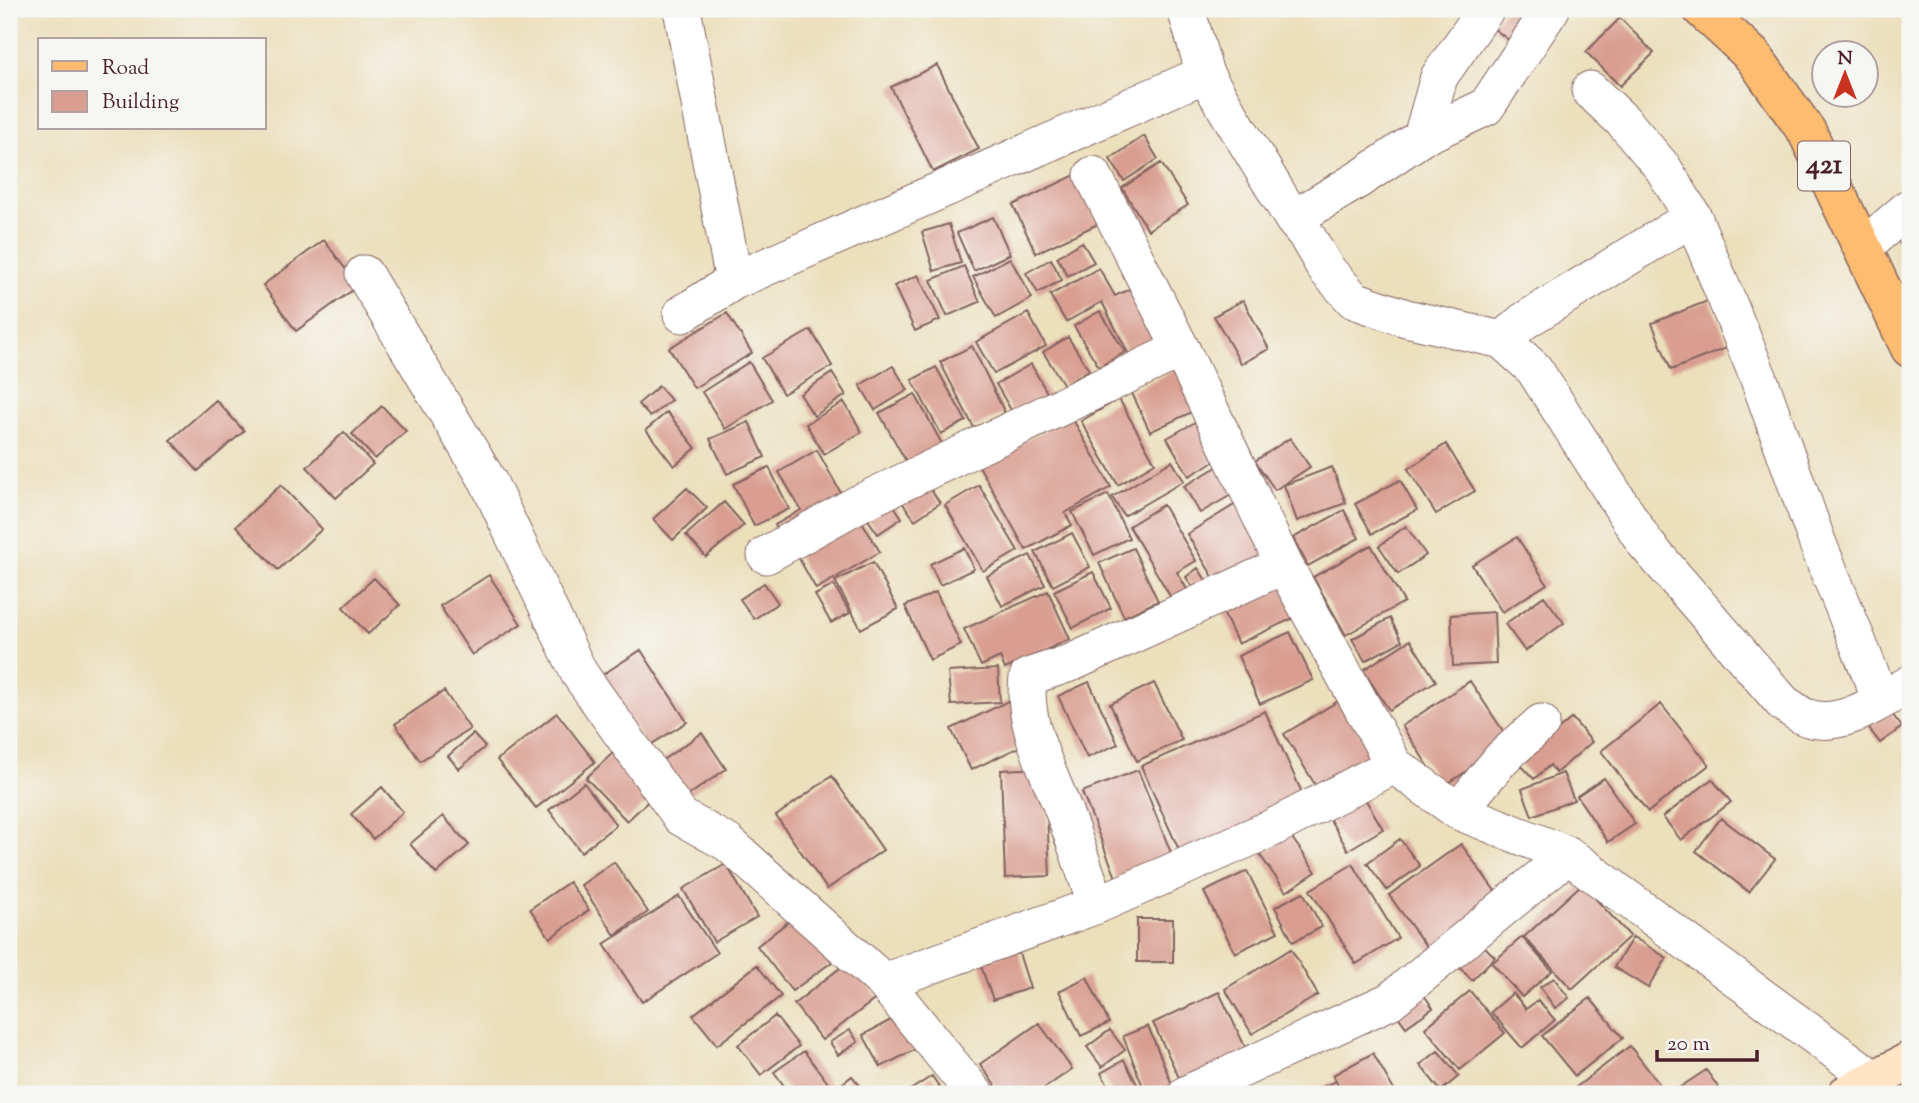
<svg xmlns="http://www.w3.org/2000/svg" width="1919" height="1103" viewBox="0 0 1919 1103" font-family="'Sorts Mill Goudy',serif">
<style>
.building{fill:#d99e91}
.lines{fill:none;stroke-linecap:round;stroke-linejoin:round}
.street-casing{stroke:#82625e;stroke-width:39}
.secondary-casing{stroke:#82625e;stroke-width:41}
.primary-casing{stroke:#82625e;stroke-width:41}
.street{stroke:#fff;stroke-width:37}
.secondary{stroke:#ffe4c6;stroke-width:38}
.primary{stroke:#febc70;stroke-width:38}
.labels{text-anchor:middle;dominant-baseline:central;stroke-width:5;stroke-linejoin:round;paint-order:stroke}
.shield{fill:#f6f6f2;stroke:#7e6067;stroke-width:2}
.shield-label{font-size:28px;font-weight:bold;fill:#4a1f2b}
</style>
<rect width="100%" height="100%" fill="#f6f6f2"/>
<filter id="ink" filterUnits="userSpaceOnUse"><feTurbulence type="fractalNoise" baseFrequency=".0143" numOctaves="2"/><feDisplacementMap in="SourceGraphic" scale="14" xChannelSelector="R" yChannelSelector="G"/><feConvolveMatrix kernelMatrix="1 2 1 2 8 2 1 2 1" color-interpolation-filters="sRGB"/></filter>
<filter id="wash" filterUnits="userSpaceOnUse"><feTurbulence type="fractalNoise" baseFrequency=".00686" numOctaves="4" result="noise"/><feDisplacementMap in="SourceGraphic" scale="28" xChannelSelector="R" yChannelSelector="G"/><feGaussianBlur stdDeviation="1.57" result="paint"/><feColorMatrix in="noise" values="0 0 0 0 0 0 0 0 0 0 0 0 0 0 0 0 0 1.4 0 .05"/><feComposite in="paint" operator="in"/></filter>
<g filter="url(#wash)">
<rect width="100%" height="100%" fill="#ebdfbc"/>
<g id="blocks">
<path class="building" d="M1506,9H1515L1529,19L1511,42L1492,27Z
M1620,18L1654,53L1620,86L1586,52Z
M937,65L979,149L933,172L891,87Z
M1144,136L1158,159L1124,181L1110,159Z
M1161,163L1188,205L1148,230L1122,188Z
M1075,175L1098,224L1036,253L1013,205Z
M993,217L1010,254L974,271L957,233Z
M949,224L961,263L934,271L922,232Z
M1910,230V268L1898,239Z
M324,240L358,286L296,331L263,285Z
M1082,242L1094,262L1068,276L1057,257Z
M1010,258L1032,298L996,318L973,277Z
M1051,259L1062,280L1038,293L1026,273Z
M964,266L980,302L947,316L931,280Z
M1099,268L1115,296L1144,282L1173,340L1132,361L1102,302L1066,322L1050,295Z
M918,275L940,320L915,331L894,286Z
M1243,300L1269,349L1241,364L1214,316Z
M1710,300L1729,347L1671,370L1652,323Z
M1100,311L1125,352L1099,367L1074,326Z
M727,313L752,353L694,388L669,348Z
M1028,313L1046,346L994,374L976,342Z
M811,330L832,366L783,394L762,358Z
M1068,337L1089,370L1064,385L1043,352Z
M972,346L1005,413L974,428L940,362Z
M749,362L772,400L725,429L702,392Z
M1031,364L1050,398L1015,417L996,384Z
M893,366L908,390L875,410L860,385Z
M936,367L966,421L941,434L912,380Z
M1179,368L1198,409L1150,432L1131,391Z
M832,373L846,395L814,416L800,394Z
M659,386L671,400L650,417L638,404Z
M915,394L942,444L907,463L879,413Z
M1119,399L1155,463L1118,485L1081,421Z
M216,400L244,431L198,471L170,440Z
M844,402L862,432L824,454L806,424Z
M382,406L406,431L375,459L352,434Z
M667,412L696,448L674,466L646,430Z
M1071,416L1111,487L1065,513L1072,525L1026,550L979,466Z
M1206,416L1227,454L1189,476L1167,438Z
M749,422L765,457L727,474L710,439Z
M344,432L373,464L336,498L307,467Z
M1290,438L1310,467L1275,490L1255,461Z
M1446,444L1475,491L1436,514L1408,469Z
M817,450L847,504L783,540L775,525L801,510L779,472Z
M1229,460L1245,487L1200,513L1184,486Z
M1172,461L1184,481L1124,516L1112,497Z
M769,467L789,509L754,526L733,484Z
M1332,467L1346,503L1297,521L1284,485Z
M1400,480L1417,510L1372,534L1355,504Z
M926,483L940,503L915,520L901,501Z
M281,485L322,529L278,570L236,526Z
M979,485L1018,551L983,571L945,505Z
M687,488L707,508L673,540L653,519Z
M1108,494L1129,538L1094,555L1072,512Z
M887,495L902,518L878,534L862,511Z
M724,502L744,525L706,557L686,535Z
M1236,504L1267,555L1218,585L1187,534Z
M1163,505L1196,561L1177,572L1188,591L1173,601L1129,526Z
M855,510L880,552L816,589L792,546Z
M1344,510L1359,538L1308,566L1293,538Z
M1406,526L1426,555L1398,574L1379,546Z
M1072,533L1090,567L1053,586L1035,552Z
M1517,537L1547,584L1502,612L1472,565Z
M1371,545L1404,602L1346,635L1313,577Z
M964,548L974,569L940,585L930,564Z
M1133,548L1158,601L1124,617L1099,563Z
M1030,555L1045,585L1002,606L987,576Z
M873,562L898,609L861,629L835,581Z
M1198,568L1211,588L1198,596L1186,577Z
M1093,572L1111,608L1073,628L1054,591Z
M489,575L521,624L472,655L440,606Z
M1284,577L1302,614L1238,644L1220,606Z
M374,578L400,605L368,634L343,607Z
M764,583L778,603L754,619L740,599Z
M834,585L850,613L831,623L815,595Z
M1048,591L1070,639L1005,669L1000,657L981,666L964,629Z
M936,592L961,645L930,660L905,606Z
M1544,596L1564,623L1525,651L1505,624Z
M1494,612L1496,664L1453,666L1451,615Z
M1390,618L1402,641L1365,661L1352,639Z
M1290,632L1313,680L1260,704L1238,656Z
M1410,640L1436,681L1389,710L1363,670Z
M641,650L687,722L647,747L602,675Z
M998,669L1000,702L951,705L948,672Z
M1470,681L1511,743L1442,787L1402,726Z
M1089,682L1118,744L1087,758L1058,696Z
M1154,683L1182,740L1137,761L1110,704Z
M444,691L470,729L420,761L395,724Z
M1010,700L1030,742L971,770L951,729Z
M1340,700L1374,758L1319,791L1284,734Z
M1661,704L1709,765L1648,812L1601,751Z
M1889,710L1902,727L1880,743L1867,726Z
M1265,711L1308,806L1184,861L1141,766Z
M557,713L595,762L536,808L497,760Z
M1572,718L1592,742L1556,773L1550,765L1534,779L1519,763Z
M702,733L726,769L676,804L651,768Z
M473,734L485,747L459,769L448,756Z
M615,751L656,794L627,821L586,778Z
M1045,768L1050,876L1005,878L1001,770Z
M1138,770L1173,858L1117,880L1082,792Z
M1563,773L1574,800L1532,816L1522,789Z
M832,776L883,850L827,889L776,816Z
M1604,778L1635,824L1608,842L1577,796Z
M1712,779L1731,802L1681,840L1663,817Z
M584,783L616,825L581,852L549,810Z
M382,787L403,812L373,839L351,814Z
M1364,797L1383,829L1348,850L1329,818Z
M443,816L469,845L436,874L410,844Z
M1721,818L1775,859L1749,892L1696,851Z
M1290,835L1316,872L1286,892L1260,855Z
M1400,839L1420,866L1387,890L1367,863Z
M1461,844L1503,902L1431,953L1389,895Z
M614,862L648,912L615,935L581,885Z
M726,864L757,917L714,942L683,889Z
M1353,864L1398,938L1356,964L1310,890Z
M1247,871L1278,932L1235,953L1204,892Z
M569,882L589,910L550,938L530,909Z
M1582,884L1630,936L1572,989L1524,937Z
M1303,892L1322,927L1293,942L1275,907Z
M679,896L717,953L642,1002L604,944Z
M797,915L832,962L792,991L757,946Z
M1137,919H1173V962H1137Z
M1522,937L1552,971L1522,997L1492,963Z
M1633,937L1667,958L1648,988L1614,967Z
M1479,941L1495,957L1472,980L1456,964Z
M1291,949L1318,995L1252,1034L1225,989Z
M1018,950L1030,988L993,1000L980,963Z
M849,961L878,997L822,1040L794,1004Z
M757,965L781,996L717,1045L693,1015Z
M1087,977L1109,1023L1081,1036L1059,991Z
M1554,978L1569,998L1555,1008L1540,987Z
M1419,988L1433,1008L1406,1027L1392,1008Z
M1470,991L1505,1033L1460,1070L1425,1028Z
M1219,992L1248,1053L1182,1084L1153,1023Z
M1513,993L1526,1009L1538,1000L1555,1020L1522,1048L1491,1012Z
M1590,998L1623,1038L1575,1076L1542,1036Z
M902,1014L920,1047L881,1067L863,1035Z
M775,1016L799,1046L761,1075L738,1045Z
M1039,1023L1072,1069L1036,1094H1001L980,1064Z
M1148,1026L1174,1089L1161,1094H1146L1123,1036Z
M850,1030L858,1042L838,1055L830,1042Z
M1110,1030L1125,1050L1102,1067L1087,1047Z
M1630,1046L1667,1094H1579L1575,1088Z
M804,1051L831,1087L821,1094H790L774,1072Z
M1438,1051L1459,1076L1441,1091L1420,1065Z
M1373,1053L1396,1094H1343L1333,1075Z
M1124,1060L1140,1090L1133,1094H1113L1101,1073Z
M1706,1070L1723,1094H1675L1673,1092Z
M852,1076L867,1094H829Z
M932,1076L944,1094H904Z
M1336,1081L1342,1094H1305Z"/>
</g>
</g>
<g filter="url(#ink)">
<use href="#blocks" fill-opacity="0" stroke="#82625e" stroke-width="2"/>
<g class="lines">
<g class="street-casing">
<path id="street" d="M682,9L734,281
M1186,9L1205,74L1293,219L1305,233L1326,269L1354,300L1406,318L1502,340L1534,369L1645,543L1784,704C1792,708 1800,716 1808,718C1843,729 1881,700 1910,684
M1590,90L1624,122L1663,168L1693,217L1759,379L1818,544L1881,700
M1422,137L1439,77L1486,9
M1093,175L1181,349L1284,565L1394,765L1458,811L1568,855L1875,1080
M1293,219L1361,178L1422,137L1486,107L1551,9
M1863,247L1910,207
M364,274L488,481L579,673L681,817L728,843L884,982L975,1094
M682,314L734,281L1205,74
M1502,340L1524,321L1693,217
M766,555L858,504L1181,349
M1458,811L1502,758L1541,723
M1097,905C1085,873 1075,840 1062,807C1046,765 1022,723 1028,677L1073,662L1284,565
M884,982L1097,905L1272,828L1394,765
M1187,1094L1390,1001L1568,855"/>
</g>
<g class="secondary-casing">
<path id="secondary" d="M1847,1094L1910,1061"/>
</g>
<g class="primary-casing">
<path id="primary" d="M1702,9L1753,56L1807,132L1910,348"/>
</g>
<use href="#street" class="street"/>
<use href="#secondary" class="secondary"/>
<use href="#primary" class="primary"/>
</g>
</g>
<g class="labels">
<rect class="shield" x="1798" y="141.5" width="52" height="49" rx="5"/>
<g class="shield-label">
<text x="1824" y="166">421</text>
</g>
</g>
<rect width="1919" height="1103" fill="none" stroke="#f6f6f2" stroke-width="35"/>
<rect x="38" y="38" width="228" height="91" fill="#f6f6f2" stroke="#b1a0a2" stroke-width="2"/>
<rect x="52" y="61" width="35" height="10" fill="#febc70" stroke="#b1a0a2" stroke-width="2"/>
<text x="102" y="74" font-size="21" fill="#4a1f2b">Road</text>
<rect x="52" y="91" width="35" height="21" fill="#d99e91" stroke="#b1a0a2" stroke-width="2"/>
<text x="102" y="108" font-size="21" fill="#4a1f2b">Building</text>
<g transform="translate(1845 74)"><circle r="33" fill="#f6f6f2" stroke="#b1a0a2" stroke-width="2"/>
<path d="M0-5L12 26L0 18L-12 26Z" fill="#c8321e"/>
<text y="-10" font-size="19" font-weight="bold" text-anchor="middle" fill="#4a1f2b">N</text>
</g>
<path d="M1657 1050v10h100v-10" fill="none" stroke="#4a1f2b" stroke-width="3.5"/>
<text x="1667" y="1050" font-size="21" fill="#4a1f2b" stroke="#f6f6f2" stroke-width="5" paint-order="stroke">20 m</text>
</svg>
